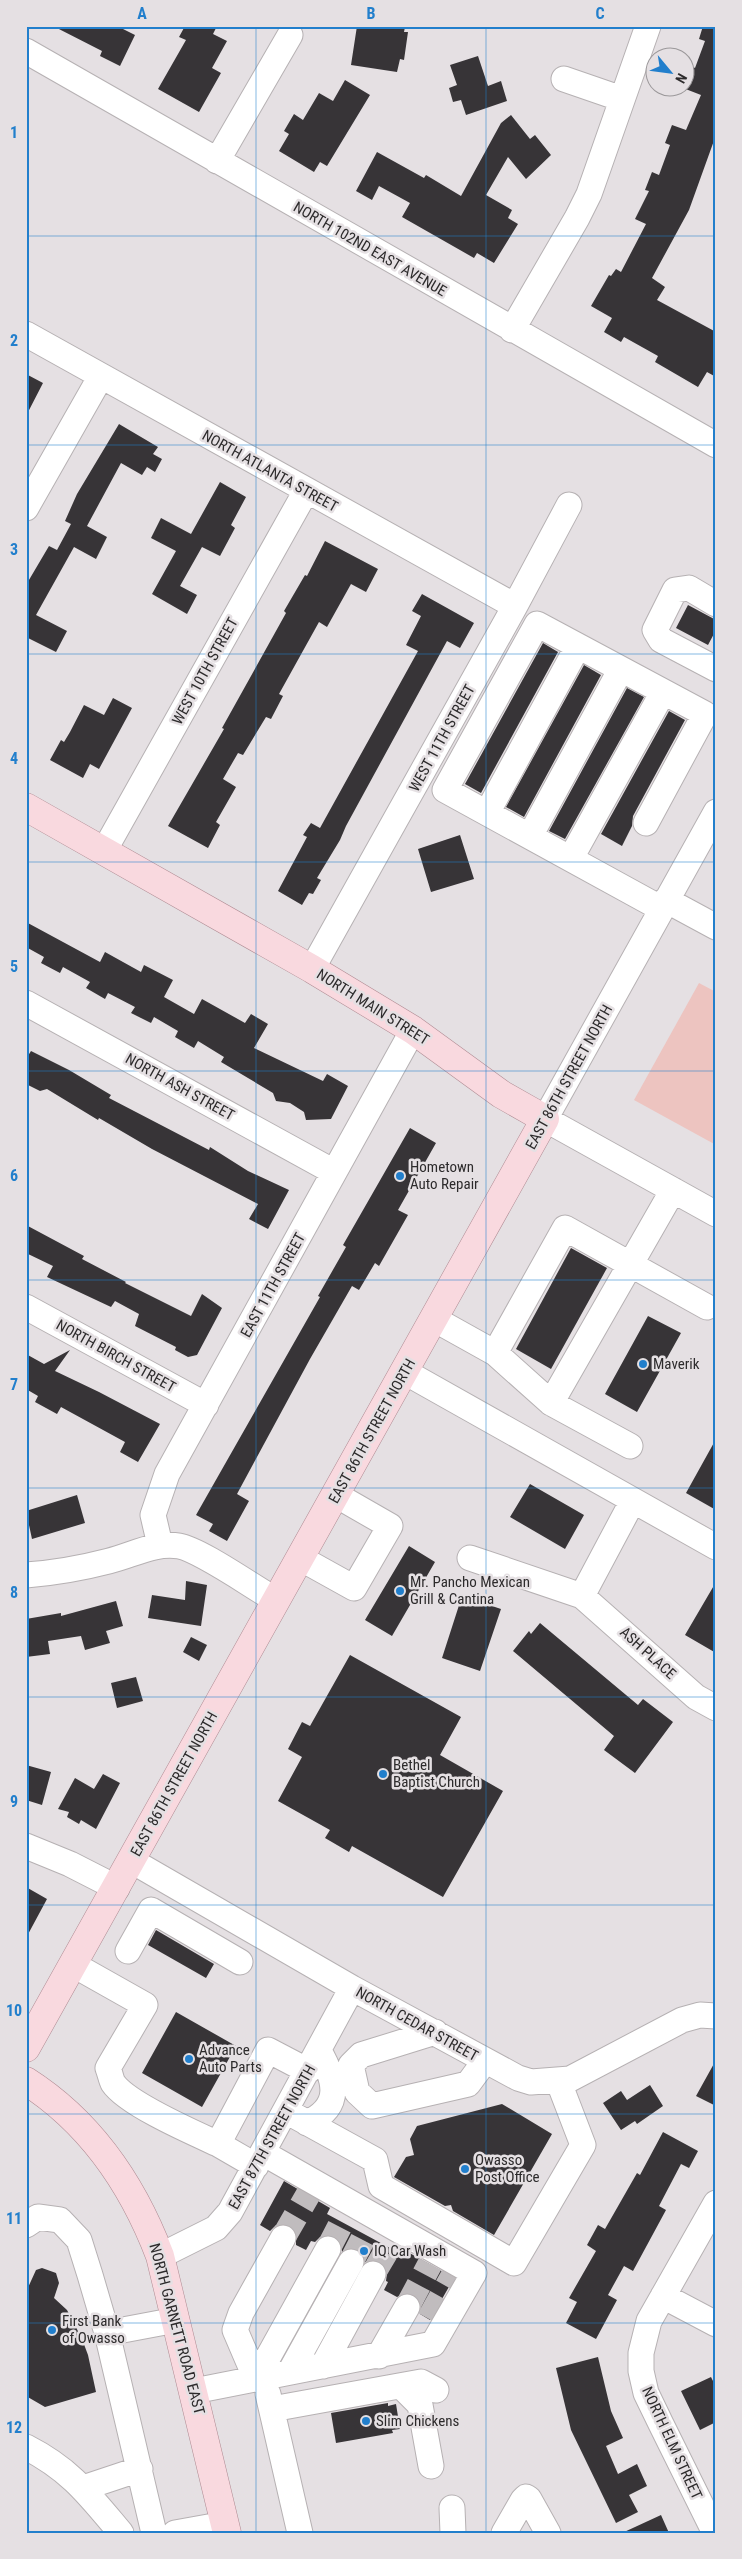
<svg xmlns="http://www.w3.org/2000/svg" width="742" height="2559" viewBox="0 0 742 2559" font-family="'Roboto Condensed',sans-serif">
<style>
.green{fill:#edc4c0}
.building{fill:#373437}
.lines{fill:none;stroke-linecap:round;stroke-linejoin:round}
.minor-tunnel{stroke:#c0bcbe;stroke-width:25;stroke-dasharray:25 12;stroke-linecap:butt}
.minor-casing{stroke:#b6b1b3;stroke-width:27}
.major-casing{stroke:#af8b93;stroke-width:29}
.minor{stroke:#fff;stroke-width:25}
.major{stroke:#f9d9df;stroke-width:28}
.grid{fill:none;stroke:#227fcc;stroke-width:1;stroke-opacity:0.55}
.poi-dot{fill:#227fcc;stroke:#e5e0e3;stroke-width:2}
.labels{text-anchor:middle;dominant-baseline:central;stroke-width:5;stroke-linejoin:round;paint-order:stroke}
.street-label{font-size:15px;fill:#2d2b2c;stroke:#e5e0e3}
.poi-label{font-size:15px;fill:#2d2b2c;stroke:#e5e0e3;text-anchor:start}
.neatline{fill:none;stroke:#227fcc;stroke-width:2}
.grid-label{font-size:16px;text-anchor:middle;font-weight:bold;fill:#227fcc}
</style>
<rect width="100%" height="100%" fill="#e5e0e3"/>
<path class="green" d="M699,983L716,992V1145L634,1100Z"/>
<path class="building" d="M53,26H117L135,35L120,66L100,56L102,51Z
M185,26H217L213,34L227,41L212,68L221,73L199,112L158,89L186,40L179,37Z
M357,26L405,27L404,32H408L404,60L400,59L397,72L351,65Z
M703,26H716V135L689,210L652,278L665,287L657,300L716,332V377L707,372L698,387L655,362L658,356L624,337L621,342L604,332L612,318L591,306L609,275L611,276L616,269L621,272L646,224L635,219L649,191L645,190L652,172L659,175L670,145L665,143L672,125L686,130L701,95L683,88L691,66L695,68L705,41L699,39Z
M478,56L488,86L501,81L507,101L466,115L461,100L453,102L449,88L457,85L450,65Z
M345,80L370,95L327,166L320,162L314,172L279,151L289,134L284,131L294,114L303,120L319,93L333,101Z
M511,115L530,139L535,135L551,155L526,179L508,157L486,195L512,210L508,218L518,224L494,263L477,253L474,258L402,217L410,203L379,186L372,200L356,191L377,152L424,178L426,175L461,196L501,123Z
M26,374L43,383L26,416Z
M119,424L158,447L153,454L162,459L155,472L147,467L142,475L121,463L87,526L107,537L96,559L74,547L36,615L67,631L56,652L26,637V585L49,546L57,550L71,524L65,521L77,494Z
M220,482L246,497L231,525L235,528L220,556L202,547L180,586L197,595L187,614L152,594L176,551L151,538L161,518L191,534Z
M325,541L378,569L366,592L351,584L327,627L319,622L279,694L283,696L271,719L266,717L243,755L238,753L223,779L236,787L216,822L220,825L208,848L168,826L224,729L222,728L286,613L284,611L305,575L307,576Z
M422,594L474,623L460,648L447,641L346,826L340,840L317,878L321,880L313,894L309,893L302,905L278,891L307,837L303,835L311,823L320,828L418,651L406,645L421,616L412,611Z
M688,605L716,620V630L708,645L676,628Z
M543,643L558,652L481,793L465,784Z
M584,665L601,675L524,817L506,807Z
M627,688L644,697L565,839L549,831Z
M113,698L132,708L99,769L90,764L83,778L50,760L61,740L64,742L70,732L84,705L104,715Z
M669,711L685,720L633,816L632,826L622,846L601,834Z
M460,835L474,879L431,892L418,849Z
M26,922L100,962L105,952L141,972L144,965L173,980L164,997L194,1014L202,999L245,1023L251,1014L268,1024L254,1048L323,1081L327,1074L348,1086L331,1119L306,1120L304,1112L290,1103L276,1101L273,1093L221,1062L224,1057L198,1041L194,1048L175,1037L178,1031L154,1017L151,1023L131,1013L135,1007L108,993L105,999L86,988L90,982L63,967L60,973L41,963L44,957L26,947Z
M31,1051L69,1070L111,1095L109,1098L209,1150L210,1147L248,1171L289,1190L268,1229L249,1219L258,1204L152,1149L99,1118L98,1120L47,1089L40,1091L26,1084V1059Z
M410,1128L436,1143L398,1210L408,1215L379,1266L375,1263L359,1290L352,1286L310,1359L237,1494L249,1501L227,1541L209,1531L213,1524L196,1515L320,1297L318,1296L346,1247L343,1245Z
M26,1225L84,1256L82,1259L126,1282L125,1283L191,1316L202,1294L222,1308L197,1355L188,1357L175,1350L176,1347L135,1326L139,1314L115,1301L111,1307L47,1277L53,1266L26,1253Z
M571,1248L607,1268L551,1369L516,1349Z
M648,1316L681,1333L637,1412L605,1394Z
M70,1350L55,1371L99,1392L160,1424L138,1462L120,1452L125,1442L61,1407L57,1414L35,1402L38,1396L26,1389V1354L44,1364Z
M716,1439V1510L686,1493Z
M530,1484L584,1515L565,1549L510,1517Z
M77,1495L85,1523L32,1539L26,1511Z
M409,1546L435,1562L392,1636L365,1620Z
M186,1581L207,1585L201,1626L148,1618L152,1595L185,1600Z
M716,1582V1653L685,1635Z
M462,1596L501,1609L480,1671L442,1658Z
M116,1601L123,1626L106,1631L110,1643L85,1650L81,1636L48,1641L50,1654L26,1657V1619L61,1613V1616Z
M540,1623L638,1705L643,1699L673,1722L635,1773L604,1750L614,1736L513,1651L529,1631L531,1634Z
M191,1637L207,1645L199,1661L183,1652Z
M350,1655L461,1717L440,1755L503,1791L443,1897L352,1846L349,1852L325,1838L330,1830L278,1801L302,1757L288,1749L302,1722L310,1726Z
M136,1677L143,1701L117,1708L111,1683Z
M26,1765L51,1772L42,1805L26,1800Z
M103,1774L120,1783L96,1829L81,1820L79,1824L67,1817L69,1812L58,1809L75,1778L94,1789Z
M26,1887L47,1899L26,1938Z
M156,1930L214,1964L206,1978L148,1945Z
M176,2012L236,2046L202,2107L142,2073Z
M716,2060V2106L696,2096Z
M650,2085L663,2106L637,2124L635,2121L621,2130L603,2103L621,2091L627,2100Z
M502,2104L552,2134L494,2235L453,2211L451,2205L445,2206L394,2177L406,2157L414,2155L410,2139L417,2126Z
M663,2132L698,2151L689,2168L681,2164L659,2206L666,2210L633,2271L624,2266L608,2295L617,2300L596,2339L566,2323L577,2302L569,2298L596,2251L587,2245L598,2225L605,2229L637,2173L640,2175Z
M284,2181L330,2208L327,2214L403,2255L406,2251L454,2278L430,2320L420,2314L421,2306L415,2295L406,2293L397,2297L384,2290L388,2282L386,2281L387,2273L380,2262L373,2260L365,2262L363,2254L358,2249L350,2248L342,2252L341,2242L335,2237L327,2235L320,2237L315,2242L311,2241L306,2250L296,2245V2231L290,2225H276L270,2231L260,2225Z
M42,2268L56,2273L59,2283L54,2298L67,2310L82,2339L88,2355L96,2392L45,2407L26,2396V2292L36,2270Z
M598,2357L611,2411L623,2438L606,2446L618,2474L637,2464L647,2486L629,2495L638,2512L616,2523L571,2430L556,2368Z
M711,2377L716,2387V2422L700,2430L681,2391Z
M388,2403V2406L396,2404L400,2429L392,2430L393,2433L336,2443L331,2413Z
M661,2515L669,2533H622Z"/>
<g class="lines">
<path class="minor-tunnel" d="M283,2238L309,2193
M328,2249L342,2222
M351,2262L365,2235
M373,2274L389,2247
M407,2307L430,2264
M429,2319L453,2276"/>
<g class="minor-casing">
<path id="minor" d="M26,51L716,445
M564,79L622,99
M217,161L290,35
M512,330L577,218L589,194L648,26
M26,334L515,606
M26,508L101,376
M716,604L689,588L675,590L655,630L661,640L716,669
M716,812L545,1119L716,1214
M487,813L578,646
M646,823L705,714L537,624L445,790L662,909
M530,836L621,669
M104,851L306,491
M571,858L663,692
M666,900L716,927
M312,969L515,606L569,505
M26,1003L334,1172
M26,1307L206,1405
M434,1319L495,1353L551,1403L630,1446
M495,1353L565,1228L707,1307
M405,1372L716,1547
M551,1403L673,1190
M160,1545L153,1515L167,1474L413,1030
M300,1558L354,1588L390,1526L336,1495
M470,1558L582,1596L696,1697L716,1708
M26,1575C54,1573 82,1568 109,1561C133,1555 155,1542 179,1546C201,1550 254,1588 276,1600
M582,1596L632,1502
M26,1846L70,1864L117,1888
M132,1861L352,1988L518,2078L531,2082L570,2079L682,2020L700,2015L716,2016
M128,1951L151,1910L240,1962
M74,1965L145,2005L108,2068C110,2073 111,2079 113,2083C127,2104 194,2133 218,2144
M435,2032L361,2055L351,2065L357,2092L372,2106L468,2084L485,2061
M286,2111L375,2160L381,2186L514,2263L583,2145L558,2080
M307,2123C344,2106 335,2079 319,2051
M256,2166L218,2144L268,2050L308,2071
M26,2225L38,2217L60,2220L79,2240L90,2275L107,2333L154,2533
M160,2256L216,2228L230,2212L352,1988
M663,2296L716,2324
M107,2333L176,2320
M379,2356L407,2307
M323,2366L373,2274
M290,2372L351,2262
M256,2379L235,2330L241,2313L283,2238
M256,2379L328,2249
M401,2386L420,2405L431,2466
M194,2391L433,2344L474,2273L263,2153
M268,2394L300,2533
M272,2409L421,2382L436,2390
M26,2447C71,2470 89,2495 121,2533
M83,2488L140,2469
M452,2508L453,2533
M175,2533L225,2524
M504,2533L523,2500L526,2497L529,2499L548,2533
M715,2533L661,2424L646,2393L641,2371V2353L649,2321L716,2203"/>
</g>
<g class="major-casing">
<path id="major" d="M26,807L312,969L413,1030L501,1094L545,1119L26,2048
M26,2081C90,2122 133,2185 160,2256L227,2533"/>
</g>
<use href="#minor" class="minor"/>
<use href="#major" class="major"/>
</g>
<path class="grid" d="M256,26V2533M486,26V2533M26,236H716M26,445H716M26,654H716M26,862H716M26,1071H716M26,1280H716M26,1488H716M26,1697H716M26,1905H716M26,2114H716M26,2323H716"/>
<g class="poi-dot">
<circle cx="400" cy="1176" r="5"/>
<circle cx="643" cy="1364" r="5"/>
<circle cx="400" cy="1591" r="5"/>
<circle cx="383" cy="1774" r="5"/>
<circle cx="189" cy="2059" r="5"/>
<circle cx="465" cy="2169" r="5"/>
<circle cx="364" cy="2251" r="5"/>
<circle cx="52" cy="2330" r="5"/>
<circle cx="366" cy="2421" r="5"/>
</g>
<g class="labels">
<g class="street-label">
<text transform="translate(370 249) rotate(30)">NORTH 102ND EAST AVENUE</text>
<text transform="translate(270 471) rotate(29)">NORTH ATLANTA STREET</text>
<text transform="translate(205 671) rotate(-61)">WEST 10TH STREET</text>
<text transform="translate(442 738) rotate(-61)">WEST 11TH STREET</text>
<text transform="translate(373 1007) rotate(32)">NORTH MAIN STREET</text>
<text transform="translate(569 1077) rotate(-61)">EAST 86TH STREET NORTH</text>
<text transform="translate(180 1087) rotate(29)">NORTH ASH STREET</text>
<text transform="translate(273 1285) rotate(-61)">EAST 11TH STREET</text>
<text transform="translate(116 1356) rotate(29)">NORTH BIRCH STREET</text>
<text transform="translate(372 1431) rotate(-61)">EAST 86TH STREET NORTH</text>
<text transform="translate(648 1653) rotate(42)">ASH PLACE</text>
<text transform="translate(174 1784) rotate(-61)">EAST 86TH STREET NORTH</text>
<text transform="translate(417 2024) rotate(29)">NORTH CEDAR STREET</text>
<text transform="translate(272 2137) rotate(-61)">EAST 87TH STREET NORTH</text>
<text transform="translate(177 2329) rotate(75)">NORTH GARNETT ROAD EAST</text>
<text transform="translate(672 2443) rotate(65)">NORTH ELM STREET</text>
</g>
<g class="poi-label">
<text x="410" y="1167">Hometown<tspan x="410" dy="17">Auto Repair</tspan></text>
<text x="653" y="1364">Maverik</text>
<text x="410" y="1582">Mr. Pancho Mexican<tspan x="410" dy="17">Grill &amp; Cantina</tspan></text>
<text x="393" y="1765">Bethel<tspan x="393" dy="17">Baptist Church</tspan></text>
<text x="199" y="2050">Advance<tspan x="199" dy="17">Auto Parts</tspan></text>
<text x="475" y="2160">Owasso<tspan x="475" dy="17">Post Office</tspan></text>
<text x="374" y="2251">IQ Car Wash</text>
<text x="62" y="2321">First Bank<tspan x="62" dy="17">of Owasso</tspan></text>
<text x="376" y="2421">Slim Chickens</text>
</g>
</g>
<rect width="742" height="2559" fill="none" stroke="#e5e0e3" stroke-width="55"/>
<g transform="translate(670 72) rotate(119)"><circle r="24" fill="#e5e0e3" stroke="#9b989a"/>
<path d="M0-4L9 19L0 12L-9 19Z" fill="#227fcc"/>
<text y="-8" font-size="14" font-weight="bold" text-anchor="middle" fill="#2d2b2c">N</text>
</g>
<rect x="28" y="28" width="686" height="2504" class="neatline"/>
<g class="grid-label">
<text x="142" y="19">A</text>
<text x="371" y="19">B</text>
<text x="600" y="19">C</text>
<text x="14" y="138">1</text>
<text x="14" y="346">2</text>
<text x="14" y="555">3</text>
<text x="14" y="764">4</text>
<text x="14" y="972">5</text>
<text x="14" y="1181">6</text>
<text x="14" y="1390">7</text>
<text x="14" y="1598">8</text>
<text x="14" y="1807">9</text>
<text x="14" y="2016">10</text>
<text x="14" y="2224">11</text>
<text x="14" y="2433">12</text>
</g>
</svg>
